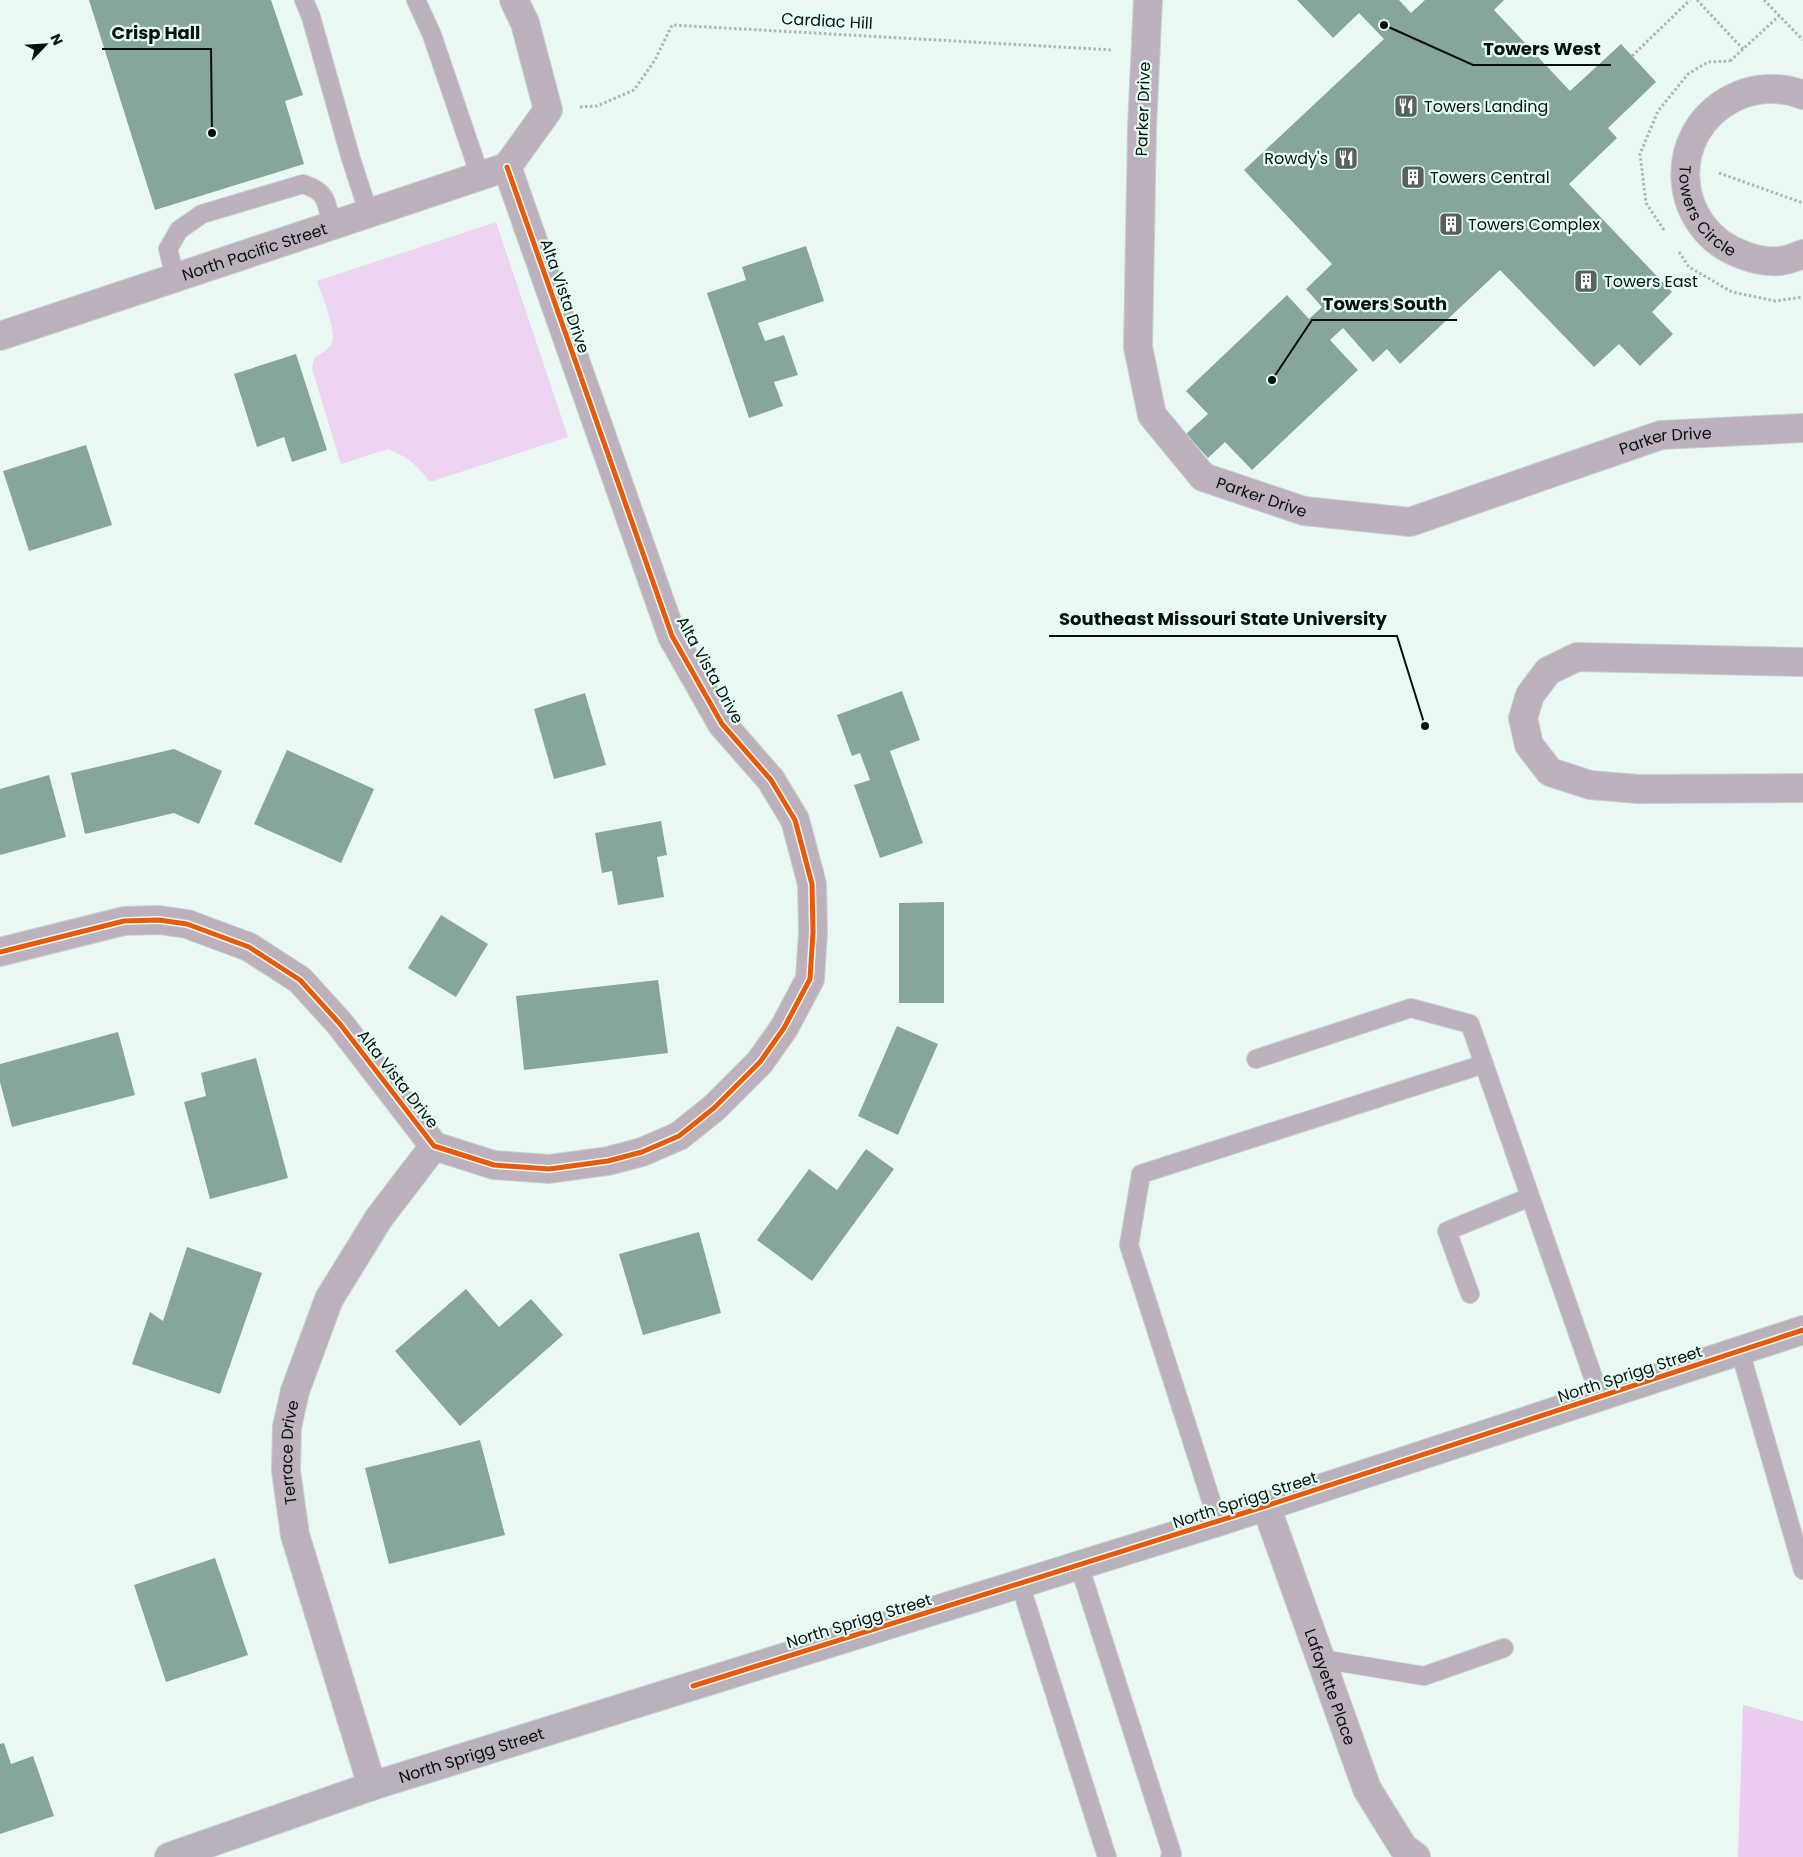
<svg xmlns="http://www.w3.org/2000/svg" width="1803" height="1857" viewBox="0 0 1803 1857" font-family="Poppins,sans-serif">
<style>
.green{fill:#eed3f2}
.forest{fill:#ebceef}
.building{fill:#86a69d}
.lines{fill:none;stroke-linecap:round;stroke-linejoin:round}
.service-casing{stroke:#c7d2cd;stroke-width:20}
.minor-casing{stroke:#c7d2cd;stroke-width:30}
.secondary-casing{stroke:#c7d2cd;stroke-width:30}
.path{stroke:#b4b3b8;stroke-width:3;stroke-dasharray:2.5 2.5;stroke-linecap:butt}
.service{stroke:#bcb1bd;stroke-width:18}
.minor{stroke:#bcb1bd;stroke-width:28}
.secondary{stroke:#b9b1bc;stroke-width:28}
.cycleway-casing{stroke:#e4fef4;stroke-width:8}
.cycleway{stroke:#e8590c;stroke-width:5}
.labels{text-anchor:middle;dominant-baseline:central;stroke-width:4.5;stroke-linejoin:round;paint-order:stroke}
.street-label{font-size:16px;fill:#08100d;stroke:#e4fef4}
.poi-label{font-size:16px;fill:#08100d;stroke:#e4fef4;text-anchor:start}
.leader{fill:none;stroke:#08100d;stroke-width:2}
.callout-dot{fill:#08100d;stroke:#e4fef4;stroke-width:2}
.callout-label{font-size:18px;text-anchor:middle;font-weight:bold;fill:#08100d;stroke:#e4fef4;stroke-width:4.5;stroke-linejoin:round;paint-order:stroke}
</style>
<rect width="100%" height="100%" fill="#eaf8f3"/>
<path class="green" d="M496,222L568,437L430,482C417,465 408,457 388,449L341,464L312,369L314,358C320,354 329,350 332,343C337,331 321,293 317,281Z"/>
<path class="forest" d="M1743,1705L1803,1721V1857H1738Z"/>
<path class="building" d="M89,0H271L303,95L285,101L304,164L155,210Z
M1297,0H1399L1411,13L1425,0H1504L1494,10L1570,91L1621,44L1656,82L1608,128L1617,138L1569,184L1672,292L1652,312L1673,334L1640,366L1619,344L1594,367L1500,270L1400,364L1387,349L1373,362L1343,328L1330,340L1358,370L1252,470L1225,442L1208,458L1186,434L1208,414L1186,391L1287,295L1309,319L1322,307L1306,289L1332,264L1244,170L1384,39L1359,13L1333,38Z
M806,246L824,301L758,323L765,341L784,335L798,375L774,382L783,406L749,418L707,293L746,280L742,267Z
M296,354L327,450L292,462L284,437L257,447L234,374Z
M86,445L112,525L29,551L3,471Z
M902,691L920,740L890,751L923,843L880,858L854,785L870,780L860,753L852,756L837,715Z
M585,693L606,765L554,779L534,709Z
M174,749L222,771L199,824L174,813L85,834L71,773Z
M287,750L374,789L341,863L254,824Z
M49,775L66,837L0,855V789Z
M661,821L667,855L657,857L664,897L618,905L612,871L602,873L595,833Z
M944,902V1003H899V903Z
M441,915L488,944L456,997L408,968Z
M658,980L668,1053L524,1070L516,996Z
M897,1026L938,1044L898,1135L858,1116Z
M118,1032L135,1095L12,1127L0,1082V1064Z
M256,1058L288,1178L210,1199L184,1102L206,1096L201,1073Z
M866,1149L894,1169L812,1281L757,1240L809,1169L837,1190Z
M699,1232L721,1313L643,1335L619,1254Z
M187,1247L262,1273L220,1394L132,1364L150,1312L163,1321Z
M466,1289L499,1327L531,1299L563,1335L460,1426L395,1351Z
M480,1440L505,1535L389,1564L365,1468Z
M215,1558L248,1655L166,1682L134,1585Z
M4,1743L11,1764L33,1756L54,1816L0,1834V1744Z"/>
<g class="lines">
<g class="service-casing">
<path id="service" d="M304,0L311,17L351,159L369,214
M416,0L432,35L480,176
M175,277L168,249L179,230L202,214L303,184C328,192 326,202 332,226
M1256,1059L1411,1008L1470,1024L1600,1397
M1470,1294L1447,1231L1530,1197
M1740,1351L1803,1570
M1218,1522L1129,1245L1141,1174L1484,1064
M1079,1565L1172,1854L1170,1857
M1020,1584L1107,1857
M1321,1659L1424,1676L1504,1648"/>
</g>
<g class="minor-casing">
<g id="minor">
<path id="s1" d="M1148,0L1142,127L1138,347L1152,415L1203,477L1304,511L1410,522L1661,435L1803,428"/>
<path id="s2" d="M1803,95C1781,86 1754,87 1733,98C1664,133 1672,230 1743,255C1756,260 1772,263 1785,260C1791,259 1797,256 1803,254"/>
<path d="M507,167L548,110L525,23L514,0"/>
<path id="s3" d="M0,336C169,279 338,225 507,167"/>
<path d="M1803,662L1577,657L1548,671L1530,695L1523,718L1529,745L1550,772L1590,785L1638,789L1803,788"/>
<path d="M0,952L124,921L159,920L187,924L249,947L300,980L340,1024L434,1146L494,1165L549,1169L608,1161L642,1152L679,1136L714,1108L760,1062L784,1028L810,979L813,932L812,884L795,820L771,780L722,724L672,636L507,167"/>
<path id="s4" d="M1266,1506L1367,1789L1403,1847L1416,1857"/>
<path id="s5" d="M372,1786L295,1535L286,1471L287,1427L295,1391L329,1299L379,1218L434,1146"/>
</g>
</g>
<g class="secondary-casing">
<g id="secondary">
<path id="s6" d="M169,1857L372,1786L1218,1522L1803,1330"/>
</g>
</g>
<path class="path" d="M1697,0L1743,49
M1764,0L1803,40
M1632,56L1690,0
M1730,61L1779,16
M580,107L597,106L634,90L655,60L672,25L1113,50
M1719,173L1803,203
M1664,230L1646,203L1640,154L1658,111L1688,74L1708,62L1730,61
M1679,252L1689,267L1732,292L1775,301L1803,297"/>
<use href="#service" class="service"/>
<use href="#minor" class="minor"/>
<use href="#secondary" class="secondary"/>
<g class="cycleway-casing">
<path id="cycleway" d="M0,952L124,921L159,920L187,924L249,947L300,980L340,1024L434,1146L494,1165L549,1169L608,1161L642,1152L679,1136L714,1108L760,1062L784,1028L810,979L813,932L812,884L795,820L771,780L722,724L672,636L507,167
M693,1686L1266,1506L1803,1330"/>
</g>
<use href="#cycleway" class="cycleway"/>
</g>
<defs>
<g id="restaurant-square" transform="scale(1.25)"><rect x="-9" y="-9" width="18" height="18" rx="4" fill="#57615e" stroke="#e4fef4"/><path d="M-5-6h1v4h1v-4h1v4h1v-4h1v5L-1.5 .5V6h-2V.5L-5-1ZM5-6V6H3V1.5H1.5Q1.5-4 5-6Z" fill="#fff"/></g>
<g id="building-square" transform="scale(1.25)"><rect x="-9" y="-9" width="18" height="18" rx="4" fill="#57615e" stroke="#e4fef4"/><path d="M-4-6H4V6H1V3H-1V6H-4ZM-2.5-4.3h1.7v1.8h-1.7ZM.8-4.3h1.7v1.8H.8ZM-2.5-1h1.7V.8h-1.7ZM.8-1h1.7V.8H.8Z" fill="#fff"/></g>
</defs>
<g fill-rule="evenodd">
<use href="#restaurant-square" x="1406" y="106"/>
<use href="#restaurant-square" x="1346" y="158"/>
<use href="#building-square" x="1413" y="177"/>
<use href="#building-square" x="1451" y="224"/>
<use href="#building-square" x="1586" y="281"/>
</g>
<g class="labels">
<g class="street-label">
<text transform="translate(827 21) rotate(3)">Cardiac Hill</text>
<text transform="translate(1143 109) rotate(-88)">Parker Drive</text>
<text stroke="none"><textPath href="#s2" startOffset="211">Towers Circle</textPath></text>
<text stroke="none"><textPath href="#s3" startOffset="268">North Pacific Street</textPath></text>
<text transform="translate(565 296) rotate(71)">Alta Vista Drive</text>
<text stroke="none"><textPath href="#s1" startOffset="979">Parker Drive</textPath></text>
<text stroke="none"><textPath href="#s1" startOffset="559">Parker Drive</textPath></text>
<text transform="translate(710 670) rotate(61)">Alta Vista Drive</text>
<text transform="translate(398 1079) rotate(52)">Alta Vista Drive</text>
<text transform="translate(1630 1374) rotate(-18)">North Sprigg Street</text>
<text stroke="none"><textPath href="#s5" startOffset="346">Terrace Drive</textPath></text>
<text transform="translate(1245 1500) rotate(-18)">North Sprigg Street</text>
<text transform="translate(859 1621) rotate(-17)">North Sprigg Street</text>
<text stroke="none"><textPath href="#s4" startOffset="192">Lafayette Place</textPath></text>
<text stroke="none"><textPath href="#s6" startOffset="319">North Sprigg Street</textPath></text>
</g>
<g class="poi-label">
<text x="1424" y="106">Towers Landing</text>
<text x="1328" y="158" text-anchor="end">Rowdy's</text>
<text x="1430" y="177">Towers Central</text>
<text x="1468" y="224">Towers Complex</text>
<text x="1604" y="281">Towers East</text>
</g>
</g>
<path class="leader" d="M212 133L211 49H102M1384 25L1473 65H1611M1272 380L1312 320H1457M1425 726L1397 636H1049"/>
<g class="callout-dot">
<circle cx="212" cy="133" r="5"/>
<circle cx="1384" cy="25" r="5"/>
<circle cx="1272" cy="380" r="5"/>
<circle cx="1425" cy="726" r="5"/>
</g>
<g class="callout-label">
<text x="156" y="39">Crisp Hall</text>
<text x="1542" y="55">Towers West</text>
<text x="1385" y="310">Towers South</text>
<text x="1223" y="625">Southeast Missouri State University</text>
</g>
<g transform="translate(45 45) rotate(65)" stroke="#e4fef4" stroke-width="4" paint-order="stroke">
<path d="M0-4L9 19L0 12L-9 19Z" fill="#08100d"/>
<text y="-8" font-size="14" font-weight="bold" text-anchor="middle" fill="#08100d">N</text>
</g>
</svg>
